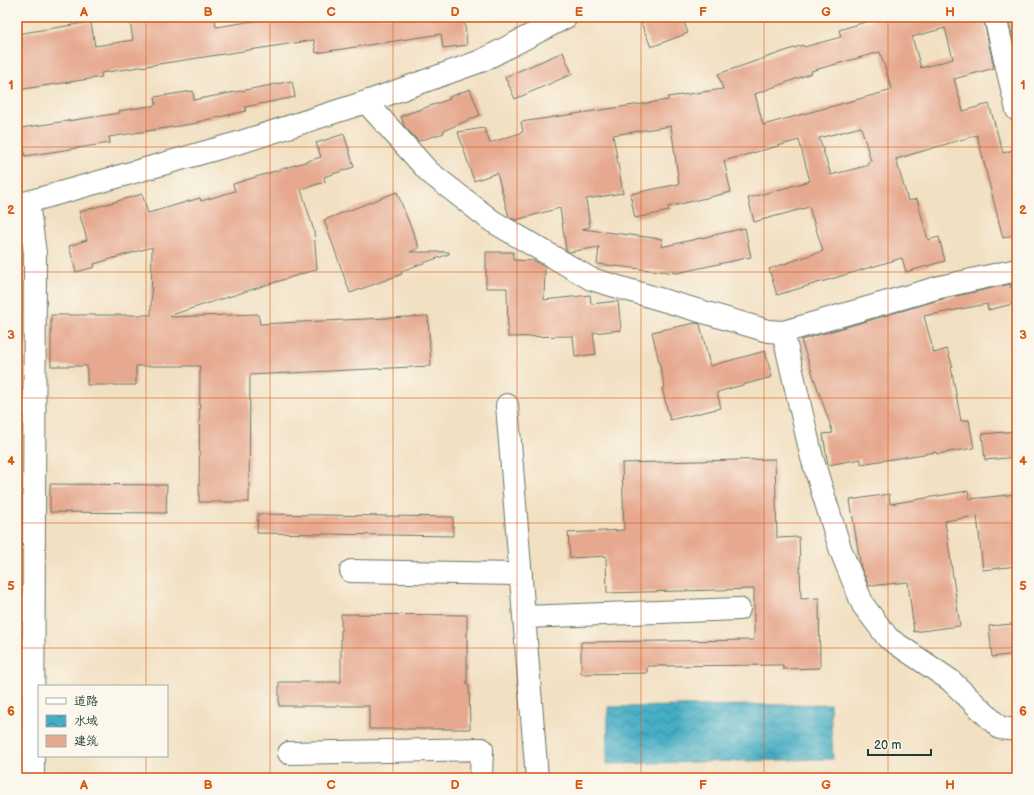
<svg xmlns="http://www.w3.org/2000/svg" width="1034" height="795" viewBox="0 0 1034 795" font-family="'Balsamiq Sans','LXGW WenKai TC',sans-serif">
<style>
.water{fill:url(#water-waves);stroke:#32757c}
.building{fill:#e6a98f;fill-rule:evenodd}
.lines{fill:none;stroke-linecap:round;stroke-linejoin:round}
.minor-casing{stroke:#697666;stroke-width:24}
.minor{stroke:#fff;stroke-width:22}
.grid{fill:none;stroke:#d45610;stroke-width:1;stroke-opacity:0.55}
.neatline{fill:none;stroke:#d45610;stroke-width:1.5}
.grid-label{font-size:13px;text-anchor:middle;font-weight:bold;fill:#d45610}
</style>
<defs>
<pattern id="water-waves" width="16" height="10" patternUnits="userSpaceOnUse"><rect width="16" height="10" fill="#45adc4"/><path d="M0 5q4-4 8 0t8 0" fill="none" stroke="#398ea0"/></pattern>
</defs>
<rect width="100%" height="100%" fill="#fbf7ec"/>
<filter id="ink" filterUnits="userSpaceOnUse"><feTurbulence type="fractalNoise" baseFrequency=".025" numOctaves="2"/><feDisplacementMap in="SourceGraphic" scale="8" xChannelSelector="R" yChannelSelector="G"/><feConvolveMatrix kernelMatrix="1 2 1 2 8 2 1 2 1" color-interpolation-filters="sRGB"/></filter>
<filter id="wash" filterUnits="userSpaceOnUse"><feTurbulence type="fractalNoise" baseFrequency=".012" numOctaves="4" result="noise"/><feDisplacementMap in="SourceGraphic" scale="16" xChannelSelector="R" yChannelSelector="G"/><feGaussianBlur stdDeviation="0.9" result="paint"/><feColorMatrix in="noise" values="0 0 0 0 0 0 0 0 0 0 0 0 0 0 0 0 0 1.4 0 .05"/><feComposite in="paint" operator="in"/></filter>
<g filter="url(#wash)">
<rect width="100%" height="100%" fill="#f2e0c2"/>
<path class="water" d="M830,704L833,759L607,764L608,707Z"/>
<g id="blocks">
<path class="building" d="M129,17H215L216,27L279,17H464L467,45L443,48L441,34L316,53L314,40L101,73L102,77L17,90V34L91,22L95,46L133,40Z
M656,17H682L688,33L651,47L641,23Z
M871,17H983L994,68L954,79L963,111L989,104L1003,153L1017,149V234L1003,238L977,135L896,159L908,201L917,199L928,240L939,237L945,261L906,272L902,258L777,295L769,269L823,251L809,207L754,222L748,198L810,181L799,140L724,161L731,192L668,207L669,211L635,218L630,194L679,184L671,126L613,135L623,193L586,199L590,227L582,229L662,239L661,247L745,228L751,257L677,273L597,264L599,247L569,252L566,250L560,208L516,220L509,217L497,173L474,181L458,132L484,128L490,143L523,132L521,122L668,100V97L723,89L718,74L803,45L804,47L841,37L839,30L872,20ZM945,28L953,59L921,68L912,37ZM880,52L892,90L763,125L755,94L812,73L811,71ZM861,127L871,161L868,162L869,165L831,175L819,138Z
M1008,17H1017V56Z
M563,52L572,74L515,99L505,77Z
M292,81L295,97L245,107L246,111L197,122L198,123L109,137L110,143L25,156L21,128L120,113L119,111L156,105L155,97L193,91L194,100Z
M470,89L480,115L443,131L444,133L418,141L404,126L401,116L450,99L449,97Z
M344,134L354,167L324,177L325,182L301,189L314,231L317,269L171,315V317L258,314L260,324L428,316L431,366L250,375L249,502H199L200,366H136V385H87V366H51V315H151L152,247L94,264L95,267L76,272L69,246L87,240L79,212L142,194L148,213L200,198L201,201L235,191L233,184L321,157L316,143Z
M397,192L419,248L410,252H449V254L401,271L402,274L350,293L324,220Z
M486,252H513V260L535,261L545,267L544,300L590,295L591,304L618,301L621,330L593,333L596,354L575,357L573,336L508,337L507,288H486Z
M1010,284L1011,288L1017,286V303L988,310L987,304L924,316L934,353L947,349L953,367H951L961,421L969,420L974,448L937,454L936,452L861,464V459L828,465L823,434L833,433L801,340L943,299Z
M695,323L700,324L710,366L765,351L772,377L717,392L721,408L670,420L662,388H665L652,332Z
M1017,431V457L985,460L982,434Z
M775,459L777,538L799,537L801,599L819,598L820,668L783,669V665L647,666V673L581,674V642L754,640V589L607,593L606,556L570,558L568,533L624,530L622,463Z
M50,484L167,485L166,513L50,512Z
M968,491L970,499L1017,494V523H1015L1017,566L983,570L977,516L945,521L960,626L914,632L908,582L869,586L861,568L850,500L889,494L890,504Z
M258,514L453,517V536L257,533Z
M341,614L467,615V685H469L470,729H369V706H279V682H341Z
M1013,624L1016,654L992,657L989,626Z"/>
</g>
</g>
<g filter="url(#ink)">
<use href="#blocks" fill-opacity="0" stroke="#697666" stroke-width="1"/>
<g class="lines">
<g class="minor-casing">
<path id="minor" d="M995,17L1017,110
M366,102L429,172L492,221L591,279L768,331L783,332L812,458L841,551L863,605L888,638L950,680L1000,728L1017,730
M28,202L35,253L33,778
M17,205L241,142L366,102L481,61L566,17
M783,332L940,287L1017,270
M507,405L537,778
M351,571L521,574
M524,617L739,609
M289,753L482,749L481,778"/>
</g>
<use href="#minor" class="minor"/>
</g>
</g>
<path class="grid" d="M146,17V686M270,17V778M393,17V778M517,17V778M641,17V778M764,17V778M888,17V778M17,147H1017M17,272H1017M17,398H1017M17,523H1017M17,648H1017M146,756V778"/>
<rect width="1034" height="795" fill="none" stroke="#fbf7ec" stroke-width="44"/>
<rect x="38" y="685" width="130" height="72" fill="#fbf7ec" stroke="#a3ada2"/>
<rect x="46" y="698" width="20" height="6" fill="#ffffff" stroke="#a3ada2"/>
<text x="74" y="705" font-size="12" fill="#1f3d34">道路</text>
<rect x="46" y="715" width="20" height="12" fill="url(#water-waves)" stroke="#a3ada2"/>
<text x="74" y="725" font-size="12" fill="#1f3d34">水域</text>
<rect x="46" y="735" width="20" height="12" fill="#e6a98f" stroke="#a3ada2"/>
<text x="74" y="745" font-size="12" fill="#1f3d34">建筑</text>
<path d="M868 749v6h63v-6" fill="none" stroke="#1f3d34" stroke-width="2"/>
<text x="874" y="749" font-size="12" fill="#1f3d34" stroke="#fbf7ec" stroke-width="3" paint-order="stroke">20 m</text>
<rect x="22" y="22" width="990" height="751" class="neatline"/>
<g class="grid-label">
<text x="84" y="16">A</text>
<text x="208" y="16">B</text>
<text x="331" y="16">C</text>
<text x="455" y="16">D</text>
<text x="579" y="16">E</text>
<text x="703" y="16">F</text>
<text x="826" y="16">G</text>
<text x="950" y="16">H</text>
<text x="11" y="89">1</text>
<text x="1023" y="89">1</text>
<text x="11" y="214">2</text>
<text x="1023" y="214">2</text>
<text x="11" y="339">3</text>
<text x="1023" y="339">3</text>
<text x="11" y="465">4</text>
<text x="1023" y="465">4</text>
<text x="11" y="590">5</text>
<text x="1023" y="590">5</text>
<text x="11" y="715">6</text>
<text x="1023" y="715">6</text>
<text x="84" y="789">A</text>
<text x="208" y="789">B</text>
<text x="331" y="789">C</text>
<text x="455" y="789">D</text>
<text x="579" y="789">E</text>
<text x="703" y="789">F</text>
<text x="826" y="789">G</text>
<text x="950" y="789">H</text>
</g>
</svg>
